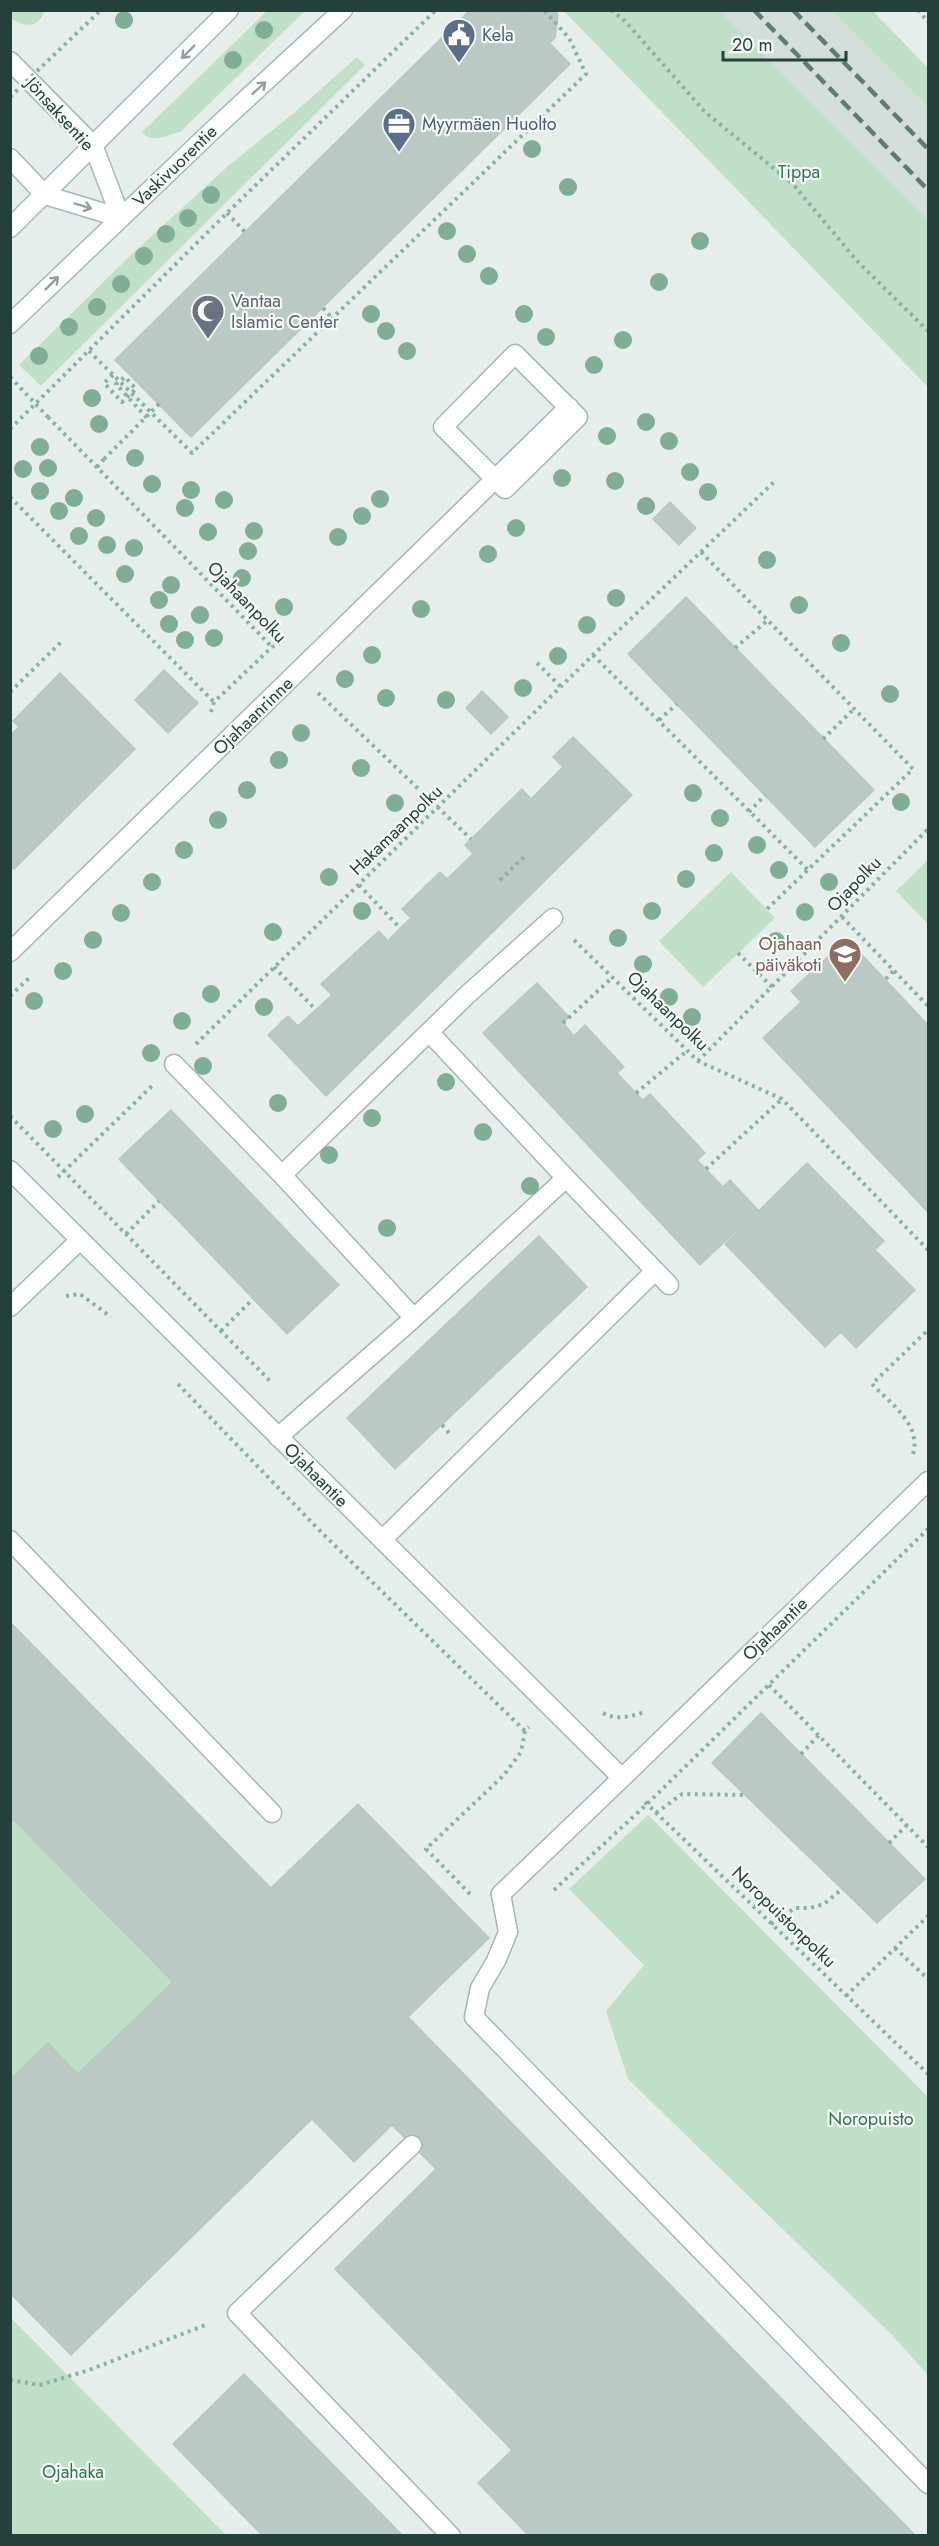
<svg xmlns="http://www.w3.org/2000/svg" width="939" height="2546" viewBox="0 0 939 2546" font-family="Jost,sans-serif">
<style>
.built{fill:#d3deda}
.green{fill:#bfdfc9}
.building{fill:#bac9c4;stroke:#b7c8c2;stroke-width:1.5}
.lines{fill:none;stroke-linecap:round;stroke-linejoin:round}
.service-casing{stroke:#a7b6b2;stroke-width:21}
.minor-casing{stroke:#a7b6b2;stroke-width:21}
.secondary-casing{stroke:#a4bab3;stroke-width:21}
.path{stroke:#86b1a6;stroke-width:4;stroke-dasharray:3 4.5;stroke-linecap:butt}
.service{stroke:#fff;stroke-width:18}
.minor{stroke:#fff;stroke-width:18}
.secondary{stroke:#fff;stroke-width:18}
.rail{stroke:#5f7b75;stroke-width:4.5;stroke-dasharray:12 6;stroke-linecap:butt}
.path-bridge{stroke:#86b1a6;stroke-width:4;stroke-dasharray:3 4.5;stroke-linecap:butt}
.tree{fill:#80ad95}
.oneway{stroke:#92a09c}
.labels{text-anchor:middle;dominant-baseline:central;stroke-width:4.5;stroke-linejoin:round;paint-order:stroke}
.service-label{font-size:18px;fill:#4e5e75;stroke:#f6faf8;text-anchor:start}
.street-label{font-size:18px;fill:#24403a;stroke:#f6faf8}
.park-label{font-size:18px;fill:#2e774f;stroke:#f6faf8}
.worship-label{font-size:18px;fill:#5b616d;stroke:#f6faf8;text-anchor:start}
.education-label{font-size:18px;fill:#785e54;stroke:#f6faf8;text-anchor:end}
</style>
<rect width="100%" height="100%" fill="#e5eeeb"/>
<path class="built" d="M720,11H834L928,106V220Z"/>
<path class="green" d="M45,10C38,29 27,27 11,19V11Z
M267,11H305L180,132C168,135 150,144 142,132Z
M564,11H720L928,220V387Z
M833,11H873L928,68V107Z
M357,57L365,65L41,386L19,365L131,255L228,166L294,113Z
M928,860V859V924L896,891Z
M731,872L775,918L703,987L659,941Z
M648,1815L928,2097V2375L893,2336L628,2079L606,2011L644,1965L569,1889Z
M11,1816L173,1982L78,2074L48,2043L11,2080Z
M11,2318L226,2535H11Z"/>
<path class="building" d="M470,10H518L570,64L191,437L115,360Z
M518,10H554L558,14L555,38L550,43Z
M670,502L696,528L679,545L653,519Z
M686,597L874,790L815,847L628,654Z
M164,670L198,703L168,733L135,700Z
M60,673L135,749L14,869L10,866V735L19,727L13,721Z
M482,691L508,717L491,734L466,708Z
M573,737L632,795L326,1096L268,1035L288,1016L298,1026L332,995L321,984L379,931L388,941L400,928L411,918L402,909L440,872L447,879L473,854L465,845L522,789L531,799L563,767L553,757Z
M847,939L928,1025V1136L791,991Z
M537,983L569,1017L563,1023L574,1036L585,1025L624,1067L617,1073L636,1093L643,1100L650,1094L705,1153L697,1160L723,1187L730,1180L758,1210L700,1265L483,1033Z
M801,1002L928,1136V1212L763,1038Z
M171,1110L339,1285L287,1334L119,1159Z
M807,1163L884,1241L875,1250L915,1290L856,1348L841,1332L825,1347L725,1244Z
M539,1236L587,1287L395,1469L347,1418Z
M10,1622L271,1888L358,1804L489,1938L408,2017L916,2536H529L478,2483L512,2450L335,2269L436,2169L392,2125L354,2162L312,2119L71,2355L10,2293V2080L48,2043L78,2074L173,1982L10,1816Z
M761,1713L925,1879L877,1923L712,1763Z
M453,2064L497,2109L436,2169L392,2125Z
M244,2374L403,2536H263L173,2444Z"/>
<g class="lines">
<g class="service-casing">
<path id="service" d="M553,918L467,995L282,1175L414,1318L566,1178L669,1285
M429,1032L566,1178
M174,1064L282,1175
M278,1437L414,1318
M10,1540L272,1813
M382,1540L655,1271
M501,1894L508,1932L496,1961L480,1988L474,2017L928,2484
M412,2145L237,2313L451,2536"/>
</g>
<g class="minor-casing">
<path id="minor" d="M515,354L578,417L505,489L443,427Z
M10,952L569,407
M10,1170L622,1778L928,1481
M10,1307L80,1240
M501,1894L622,1778"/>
</g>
<g class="secondary-casing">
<path id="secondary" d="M10,61L93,145L121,218
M10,158L45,195L121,218
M10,228L229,10
M10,324L216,127L343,10"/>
</g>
<path class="path" d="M611,10L625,21L705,112L793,184L857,261L928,331
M918,10L928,22
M227,213L245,232
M323,308L332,318
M89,351L192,453L586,74L569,38L544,10
M48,417L272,647
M10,429L227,213L436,10
M97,467L104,459
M10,497L214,702
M701,552L913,769L767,909
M735,648L768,620
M593,655L808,870
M537,663L561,687
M10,692L63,640
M318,693L471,839
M211,712L214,702L272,647L279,644
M659,720L677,704
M823,739L854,709
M749,812L765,795
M500,880L527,854
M359,885L400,928
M842,917L928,1006
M574,940L698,1061L782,1099L928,1250
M738,953L772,987
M274,967L316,1010
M886,979L894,970
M10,996L29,978
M563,1023L613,977
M196,1044L593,655L774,482
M698,1061L928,829
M636,1093L688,1050
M10,1116L271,1382
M706,1169L782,1099
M58,1177L154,1084
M126,1234L159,1201
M66,1296L80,1294L111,1317
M221,1331L253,1299
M178,1384L321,1532L525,1731
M442,1425L449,1433
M913,1454C922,1425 890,1403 872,1384L928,1330
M769,1685L928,1847
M603,1713C617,1721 631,1716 645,1712
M801,1754L819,1735
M645,1802L928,2074
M656,1813L682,1794L745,1795
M889,1843L907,1825
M554,1890L647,1804L928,1529
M470,1894L426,1849L504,1775L521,1752L525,1731L529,1727
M771,1924L795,1908H810L824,1904L842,1889
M895,1948L928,1979
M846,1996L928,1916
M10,2380L40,2385L89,2370L208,2324"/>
<use href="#service" class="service"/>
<use href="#minor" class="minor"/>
<use href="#secondary" class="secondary"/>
<path class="rail" d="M754,10L928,190
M793,10L928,149"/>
<path class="path-bridge" d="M10,97L101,10
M113,375L104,383L122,402L136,389L125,377L116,384L147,418
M10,377L48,417
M104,459L159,404"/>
</g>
<g class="tree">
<circle cx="124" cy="20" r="9"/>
<circle cx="264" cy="30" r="9"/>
<circle cx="233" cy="60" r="9"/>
<circle cx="532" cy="149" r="9"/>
<circle cx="568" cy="187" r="9"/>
<circle cx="211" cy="195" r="9"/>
<circle cx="188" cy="218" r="9"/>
<circle cx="447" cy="231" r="9"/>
<circle cx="166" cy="234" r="9"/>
<circle cx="700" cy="241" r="9"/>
<circle cx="467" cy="254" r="9"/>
<circle cx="144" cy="256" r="9"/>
<circle cx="489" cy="276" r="9"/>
<circle cx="659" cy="282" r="9"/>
<circle cx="121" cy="284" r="9"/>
<circle cx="97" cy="307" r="9"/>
<circle cx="371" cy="314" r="9"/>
<circle cx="524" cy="314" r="9"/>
<circle cx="69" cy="327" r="9"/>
<circle cx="386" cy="331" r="9"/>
<circle cx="546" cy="337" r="9"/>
<circle cx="623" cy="340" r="9"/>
<circle cx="407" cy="351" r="9"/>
<circle cx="39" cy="356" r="9"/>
<circle cx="594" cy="365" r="9"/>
<circle cx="92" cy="398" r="9"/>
<circle cx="646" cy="422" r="9"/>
<circle cx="99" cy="424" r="9"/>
<circle cx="607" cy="436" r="9"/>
<circle cx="669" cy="441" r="9"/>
<circle cx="40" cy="447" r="9"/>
<circle cx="135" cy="458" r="9"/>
<circle cx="48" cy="468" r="9"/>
<circle cx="23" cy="469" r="9"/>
<circle cx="690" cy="472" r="9"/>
<circle cx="562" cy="478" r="9"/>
<circle cx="615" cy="481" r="9"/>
<circle cx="152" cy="484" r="9"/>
<circle cx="191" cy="490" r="9"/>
<circle cx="40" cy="491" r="9"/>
<circle cx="708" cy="492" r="9"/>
<circle cx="74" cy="498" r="9"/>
<circle cx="380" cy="499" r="9"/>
<circle cx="224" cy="500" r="9"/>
<circle cx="646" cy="506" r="9"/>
<circle cx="185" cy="508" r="9"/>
<circle cx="59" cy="511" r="9"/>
<circle cx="362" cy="516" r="9"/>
<circle cx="96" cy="518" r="9"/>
<circle cx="516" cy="528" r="9"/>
<circle cx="254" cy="531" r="9"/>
<circle cx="208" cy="532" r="9"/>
<circle cx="79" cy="536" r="9"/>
<circle cx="338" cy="537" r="9"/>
<circle cx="107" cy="545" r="9"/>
<circle cx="134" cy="548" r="9"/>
<circle cx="248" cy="551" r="9"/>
<circle cx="488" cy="554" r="9"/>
<circle cx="767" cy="560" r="9"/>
<circle cx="125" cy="574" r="9"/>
<circle cx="242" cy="578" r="9"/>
<circle cx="171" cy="585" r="9"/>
<circle cx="616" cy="598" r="9"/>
<circle cx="159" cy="600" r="9"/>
<circle cx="799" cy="605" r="9"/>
<circle cx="284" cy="607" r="9"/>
<circle cx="421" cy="609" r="9"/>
<circle cx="200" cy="615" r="9"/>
<circle cx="169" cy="624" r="9"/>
<circle cx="587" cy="625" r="9"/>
<circle cx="214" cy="638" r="9"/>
<circle cx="185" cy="640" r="9"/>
<circle cx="841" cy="643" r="9"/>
<circle cx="372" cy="655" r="9"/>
<circle cx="558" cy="656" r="9"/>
<circle cx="345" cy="679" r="9"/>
<circle cx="523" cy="688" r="9"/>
<circle cx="890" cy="694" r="9"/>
<circle cx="386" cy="698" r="9"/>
<circle cx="446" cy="700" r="9"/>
<circle cx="301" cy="733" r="9"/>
<circle cx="279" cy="760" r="9"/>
<circle cx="361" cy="768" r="9"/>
<circle cx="247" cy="790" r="9"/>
<circle cx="693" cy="793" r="9"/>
<circle cx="901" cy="802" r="9"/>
<circle cx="395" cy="803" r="9"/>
<circle cx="720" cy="818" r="9"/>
<circle cx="218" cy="820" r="9"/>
<circle cx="757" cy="845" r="9"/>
<circle cx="184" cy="850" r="9"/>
<circle cx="714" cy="853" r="9"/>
<circle cx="779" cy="870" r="9"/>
<circle cx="329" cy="877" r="9"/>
<circle cx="686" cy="879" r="9"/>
<circle cx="152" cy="882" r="9"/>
<circle cx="829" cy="882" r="9"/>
<circle cx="362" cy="911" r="9"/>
<circle cx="652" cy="911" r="9"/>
<circle cx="805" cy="912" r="9"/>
<circle cx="121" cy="913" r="9"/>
<circle cx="273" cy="932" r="9"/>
<circle cx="618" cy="938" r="9"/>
<circle cx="93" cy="940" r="9"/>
<circle cx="776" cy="941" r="9"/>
<circle cx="643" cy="964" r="9"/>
<circle cx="63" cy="971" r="9"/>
<circle cx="211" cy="994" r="9"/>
<circle cx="669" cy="997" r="9"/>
<circle cx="34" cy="1001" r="9"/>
<circle cx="264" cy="1007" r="9"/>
<circle cx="692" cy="1017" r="9"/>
<circle cx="182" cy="1021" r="9"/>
<circle cx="151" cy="1053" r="9"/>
<circle cx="203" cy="1066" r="9"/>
<circle cx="446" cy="1082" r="9"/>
<circle cx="278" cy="1103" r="9"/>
<circle cx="85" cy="1114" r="9"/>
<circle cx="372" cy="1118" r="9"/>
<circle cx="53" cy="1129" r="9"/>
<circle cx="483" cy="1132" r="9"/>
<circle cx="329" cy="1155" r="9"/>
<circle cx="530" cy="1186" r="9"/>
<circle cx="387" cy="1228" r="9"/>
</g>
<defs><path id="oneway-shaft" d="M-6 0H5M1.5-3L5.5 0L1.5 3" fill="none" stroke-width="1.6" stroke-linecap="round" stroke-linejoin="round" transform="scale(1.5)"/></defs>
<g class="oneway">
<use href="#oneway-shaft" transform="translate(188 52) rotate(135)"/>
<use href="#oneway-shaft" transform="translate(259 88) rotate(-42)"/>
<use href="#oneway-shaft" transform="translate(83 206) rotate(17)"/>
<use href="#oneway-shaft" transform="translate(52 283) rotate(-45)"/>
</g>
<defs>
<g id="civic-pin" transform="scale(1.725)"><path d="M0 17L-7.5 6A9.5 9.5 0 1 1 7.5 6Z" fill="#5c6f8a" stroke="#f6faf8"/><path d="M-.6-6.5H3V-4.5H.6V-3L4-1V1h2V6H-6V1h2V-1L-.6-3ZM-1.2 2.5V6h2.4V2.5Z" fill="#fff"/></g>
<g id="office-pin" transform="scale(1.725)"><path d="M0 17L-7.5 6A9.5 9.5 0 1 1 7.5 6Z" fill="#5c6f8a" stroke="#f6faf8"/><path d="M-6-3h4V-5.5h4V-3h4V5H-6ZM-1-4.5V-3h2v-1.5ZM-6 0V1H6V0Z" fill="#fff"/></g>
<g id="mosque-pin" transform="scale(1.725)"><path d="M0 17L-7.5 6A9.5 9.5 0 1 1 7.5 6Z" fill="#6b7280" stroke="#f6faf8"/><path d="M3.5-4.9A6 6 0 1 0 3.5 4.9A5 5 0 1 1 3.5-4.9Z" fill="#fff"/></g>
<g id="school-pin" transform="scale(1.725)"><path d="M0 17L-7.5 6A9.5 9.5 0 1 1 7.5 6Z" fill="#8d6e63" stroke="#f6faf8"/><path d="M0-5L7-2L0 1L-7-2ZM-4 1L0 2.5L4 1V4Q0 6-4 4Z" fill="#fff"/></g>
</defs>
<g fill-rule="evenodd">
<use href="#civic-pin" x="459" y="35"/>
<use href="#office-pin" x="399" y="124"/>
<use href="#mosque-pin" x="208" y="311"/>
<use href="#school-pin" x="845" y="954"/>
</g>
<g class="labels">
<g class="service-label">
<text x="482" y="35">Kela</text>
<text x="422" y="124">Myyrmäen Huolto</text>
</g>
<g class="street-label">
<text transform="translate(60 114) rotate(48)">Jönsaksentie</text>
<text transform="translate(175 166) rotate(-44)">Vaskivuorentie</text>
<text transform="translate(247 602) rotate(46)">Ojahaanpolku</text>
<text transform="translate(253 716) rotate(-44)">Ojahaanrinne</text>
<text transform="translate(396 830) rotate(-44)">Hakamaanpolku</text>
<text transform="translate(854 884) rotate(-46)">Ojapolku</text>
<text transform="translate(668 1011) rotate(44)">Ojahaanpolku</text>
<text transform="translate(316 1475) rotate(45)">Ojahaantie</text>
<text transform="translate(775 1629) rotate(-44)">Ojahaantie</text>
<text transform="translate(784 1917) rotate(44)">Noropuistonpolku</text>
</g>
<g class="park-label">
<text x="799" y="172">Tippa</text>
<text x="871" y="2119">Noropuisto</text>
<text x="73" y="2472">Ojahaka</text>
</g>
<g class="worship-label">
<text x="231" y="301">Vantaa<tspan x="231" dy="21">Islamic Center</tspan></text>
</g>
<g class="education-label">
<text x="822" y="944">Ojahaan<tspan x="822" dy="21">päiväkoti</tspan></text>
</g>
</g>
<rect width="939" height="2546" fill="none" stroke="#24403a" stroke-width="24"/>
<path d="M723 51v9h123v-9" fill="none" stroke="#24403a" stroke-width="3"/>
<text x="732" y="51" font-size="18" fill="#24403a" stroke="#f6faf8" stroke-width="4.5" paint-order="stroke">20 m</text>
</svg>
